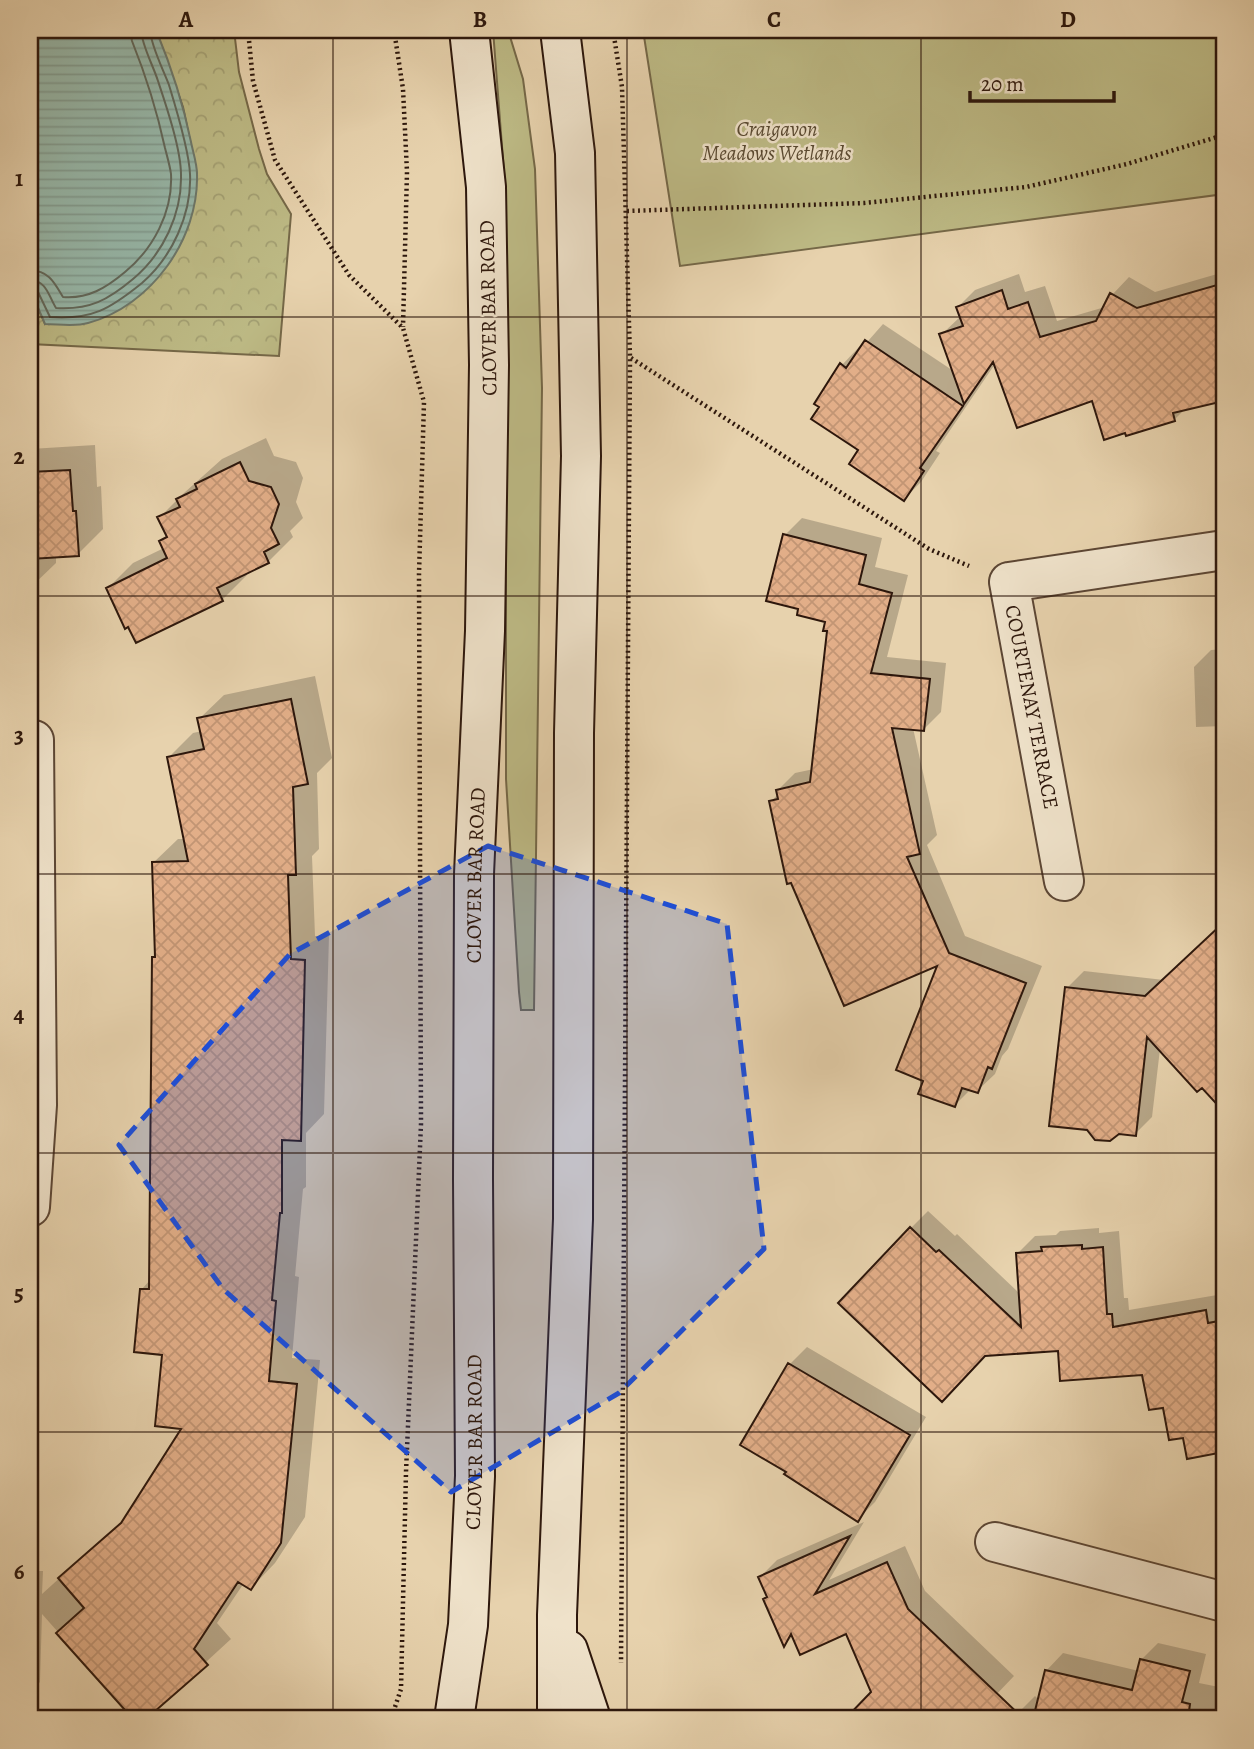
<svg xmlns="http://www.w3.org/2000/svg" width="1254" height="1749" viewBox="0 0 1254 1749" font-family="Alegreya,serif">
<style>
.green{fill:#bdba85;stroke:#756848;stroke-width:2}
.forest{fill:url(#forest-crowns);stroke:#756848;stroke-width:2}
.water{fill:url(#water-rules);stroke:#6d786b;stroke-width:2}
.shadow{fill:#0003}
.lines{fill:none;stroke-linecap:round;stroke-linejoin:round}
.shore{stroke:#62685b;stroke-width:2}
.stream{stroke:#6d786b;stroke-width:14}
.building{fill:url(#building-cross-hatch);stroke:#2d170c;stroke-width:2}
.minor-casing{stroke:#5c4634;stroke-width:42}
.secondary-casing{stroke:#2d170c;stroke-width:42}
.path{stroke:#2d170c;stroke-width:4.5;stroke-dasharray:2 3.5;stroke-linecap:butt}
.minor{stroke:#efe2ca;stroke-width:38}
.secondary{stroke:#efe2ca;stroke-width:38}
.marked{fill:#1d4ed8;fill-opacity:0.2;stroke:#1d4ed8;stroke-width:5;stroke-dasharray:14 9;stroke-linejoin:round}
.grid{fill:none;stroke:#2d170c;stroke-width:2;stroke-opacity:0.55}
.labels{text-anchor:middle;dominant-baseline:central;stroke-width:5;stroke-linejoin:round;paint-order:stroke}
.park-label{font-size:21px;font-style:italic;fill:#584830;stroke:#efe2ca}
.street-label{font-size:21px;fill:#2d170c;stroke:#efe2ca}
.neatline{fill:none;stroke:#2d170c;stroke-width:2.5}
.grid-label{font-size:23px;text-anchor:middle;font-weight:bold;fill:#2d170c}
</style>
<defs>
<pattern id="forest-crowns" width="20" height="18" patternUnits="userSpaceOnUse" patternTransform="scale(1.75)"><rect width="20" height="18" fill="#bdba85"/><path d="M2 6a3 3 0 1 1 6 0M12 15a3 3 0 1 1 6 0" fill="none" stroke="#a39f72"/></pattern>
<pattern id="water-rules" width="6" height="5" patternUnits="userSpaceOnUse" patternTransform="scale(1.75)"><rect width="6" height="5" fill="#97b8aa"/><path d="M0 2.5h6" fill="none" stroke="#829d91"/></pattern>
<pattern id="building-cross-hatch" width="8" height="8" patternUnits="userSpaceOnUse" patternTransform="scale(1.75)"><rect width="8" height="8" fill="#e2ae88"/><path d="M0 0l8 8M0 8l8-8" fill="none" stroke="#c29574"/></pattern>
</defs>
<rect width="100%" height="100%" fill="#e7d2ad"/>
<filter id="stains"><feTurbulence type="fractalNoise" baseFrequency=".00286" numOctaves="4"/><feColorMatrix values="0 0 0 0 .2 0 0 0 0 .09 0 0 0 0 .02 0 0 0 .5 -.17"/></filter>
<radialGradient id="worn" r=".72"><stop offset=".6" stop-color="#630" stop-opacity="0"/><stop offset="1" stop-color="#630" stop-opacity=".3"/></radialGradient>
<path class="green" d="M493,30H508L523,79L535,169L542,388L534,1010H521L519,992L506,779V198Z
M643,30H1224V194L680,266Z"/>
<path class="forest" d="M156,30H234L239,72L259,149L267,174L291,214L279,356L30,344V289L45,324L197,174L183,107Z"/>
<path class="water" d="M30,30H156C171,66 183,103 191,142C193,152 197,164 197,174C199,239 151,306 88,323C75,327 58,324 45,324L30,289Z"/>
<path class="shadow" d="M1224,272V399L1186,408L1174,420L1093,399L995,364L936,451L940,453L921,482L904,499L860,450L842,365L859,347L861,349L883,324L955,372L941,335L961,316L958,307L975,290L1019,274L1025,292L1045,286L1057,321L1105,307L1112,295L1129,277L1155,292Z
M266,438L274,456L296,462L303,478L296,502L303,518L290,531L293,537L268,562L246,572L247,575L222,600L108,588L133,563L164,548L161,542L168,535L159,518L184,493L222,459Z
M95,445L97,487L101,486L103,529L78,554L56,556V563L30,588V449Z
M802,518L882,538L875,567L908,575L887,657L946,663L941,712L924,729L913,728L937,835L927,845L965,936L1042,966L1008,1049L1002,1056L995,1074L977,1091L971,1089L955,1105L926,1080L940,962L771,802L778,794V790L795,773L814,769L828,630L827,620L785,535Z
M1224,649V726L1196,727L1194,667L1211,650Z
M315,676L332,758L317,773L319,849L312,856L315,936H329L324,1114L306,1133V1187L303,1189L295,1276L299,1277L292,1358L320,1360L305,1517L275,1563L251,1588L244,1583L217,1623L231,1639L144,1719H135L42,1614L40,1682L30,1693V1571H43L42,1594L126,1518L184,1427L164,1353L142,1289L150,1280L154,958L157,954L153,863L178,839H185L169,757L193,733L202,731L199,719L224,695Z
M1212,935L1224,948V1105H1220L1202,1085L1160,1049L1152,1117L1135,1134L1067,988L1084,971L1164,980Z
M928,1211L955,1236L957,1234L1020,1294L1017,1254L1035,1236L1056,1235L1060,1231L1099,1228V1233L1119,1231L1124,1298H1128L1129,1310L1223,1294L1224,1451L1188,1457L1185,1436L1144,1373L1059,1349L985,1355L911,1228Z
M807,1347L926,1417L875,1502L858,1519L790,1364Z
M864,1522L829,1580L905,1546L925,1591L1014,1676L973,1719H854L850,1716L873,1692L847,1632L794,1635L785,1644L765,1599L768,1596L760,1577L777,1560Z
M1158,1643L1206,1654L1199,1683L1224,1688V1719H1017L1018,1713L1035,1696L1039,1700L1046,1671L1063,1653L1139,1671L1141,1660Z"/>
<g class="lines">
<path class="shore" d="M30,270C49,271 54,282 63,297C88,299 106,288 125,272C153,249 173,212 171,174C170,166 167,156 165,148C157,111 146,76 132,41L130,30
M30,280C47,281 48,295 56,308C90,310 108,300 133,279C163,254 182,214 181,175C181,149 166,105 158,81C153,65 142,46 141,30
M30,289L38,292L50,317C92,320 110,309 142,283C172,257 192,214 190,174C189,150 176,108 169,85C163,69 151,46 150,30"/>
<path class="stream" d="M979,30H981"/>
</g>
<path class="building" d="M1224,283V401L1173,413L1175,421L1126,436L1125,433L1104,440L1092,401L1017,428L993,362L964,404L939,334L963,326L956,307L1002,290L1008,309L1028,302L1040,337L1096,321L1110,293L1137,308Z
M865,340L963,406L920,468L924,471L904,501L849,464L858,450L811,419L819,407L814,404L840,363L846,368Z
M240,462L249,481L271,487L279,504L271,528L279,544L264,552L269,563L217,588L223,601L136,643L128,627L125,629L106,588L167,558L159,541L167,537L157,517L180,507L176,499L197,489L195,484Z
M70,470L73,511H76L79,556L30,559V472Z
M783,534L866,555L859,584L892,593L871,673L930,679L924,731L892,728L920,854L907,857L949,953L1026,983L992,1069L988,1067L978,1093L962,1088L955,1107L918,1094L923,1081L896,1070L937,966L844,1006L791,883L787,884L769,801L778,799L776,790L810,782L827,631H823L825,622L797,615L798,609L766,601Z
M291,699L308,784L293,787L296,875H288L291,959L305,960L301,1141L282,1140V1213H280L272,1300L276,1301L269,1381L297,1384L281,1543L251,1590L238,1582L194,1649L208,1665L146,1719H133L56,1633L84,1608L58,1578L121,1523L181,1429L155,1426L162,1355L134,1352L140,1289H149L152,957H155L152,862L188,861L167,757L204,749L197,718Z
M1224,922V1112L1202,1088L1197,1092L1147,1037L1136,1136L1119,1134L1110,1141L1095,1140L1087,1130L1049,1126L1065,987L1145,996Z
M910,1227L936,1252L939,1250L1021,1327L1016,1253L1042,1251L1041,1247L1082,1245V1249L1103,1247L1107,1314H1112L1113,1327L1206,1310L1208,1323L1224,1320V1452L1187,1459L1183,1438L1169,1440L1163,1408L1149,1410L1142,1375L1060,1381L1058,1351L985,1356L942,1402L838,1303Z
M788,1363L910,1435L858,1522L784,1474L786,1472L740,1445Z
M850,1536L815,1594L887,1562L908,1609L1024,1719H845L871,1692L846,1634L800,1655L791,1634L784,1647L763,1599L767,1597L758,1577Z
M1140,1659L1190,1671L1182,1702L1190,1704L1188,1719H1033L1045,1670L1132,1690Z"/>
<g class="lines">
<g class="minor-casing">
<path id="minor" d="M30,741L34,740L37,1105L30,1207
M1064,881L1009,582L1224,550
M995,1542L1224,1602"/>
</g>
<g class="secondary-casing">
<g id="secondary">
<path d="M568,1650L591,1719"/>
<path id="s1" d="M454,1719L468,1625L475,1476L473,1179L474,874L485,631L489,365L486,187L469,30"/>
<path d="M557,1719V1615L573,1219L574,733L581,456L575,153L560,30"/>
</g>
</g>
<path class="path" d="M248,30L253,81L275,160L349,275L403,328L424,402L419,574L421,1124L406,1472L401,1689L391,1719
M394,30L403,89L407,172L403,327
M613,30L622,87L630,358L621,1663
M627,211L864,203L1026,187L1127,164L1224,135
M631,358L929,549L969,566"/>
<use href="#minor" class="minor"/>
<use href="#secondary" class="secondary"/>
</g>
<path class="marked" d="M488,846L727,924L764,1249L619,1393L451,1492L223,1289L119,1145L290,954Z"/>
<path class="grid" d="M333,30V1719M627,30V1719M921,30V1719M30,317H1224M30,596H1224M30,874H1224M30,1153H1224M30,1432H1224"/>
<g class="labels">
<g class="park-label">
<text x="777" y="129">Craigavon<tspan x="777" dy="24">Meadows Wetlands</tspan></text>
</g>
<g class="street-label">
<text transform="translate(488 308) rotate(-91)">CLOVER BAR ROAD</text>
<text transform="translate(1032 707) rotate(79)">COURTENAY TERRACE</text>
<text stroke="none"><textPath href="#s1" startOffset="845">CLOVER BAR ROAD</textPath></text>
<text stroke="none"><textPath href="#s1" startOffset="278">CLOVER BAR ROAD</textPath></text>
</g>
</g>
<rect width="1254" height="1749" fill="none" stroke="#e7d2ad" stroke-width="77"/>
<path d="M970 91v10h144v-10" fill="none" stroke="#2d170c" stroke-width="3.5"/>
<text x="981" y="91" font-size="21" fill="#2d170c" stroke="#efe2ca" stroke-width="5" paint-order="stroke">20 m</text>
<rect x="38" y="38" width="1178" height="1672" class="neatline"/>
<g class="grid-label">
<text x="186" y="27">A</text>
<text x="480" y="27">B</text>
<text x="774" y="27">C</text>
<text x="1068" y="27">D</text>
<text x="19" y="186">1</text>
<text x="19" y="464">2</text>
<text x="19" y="743">3</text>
<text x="19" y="1022">4</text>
<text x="19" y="1300">5</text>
<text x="19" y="1579">6</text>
</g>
<rect width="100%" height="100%" filter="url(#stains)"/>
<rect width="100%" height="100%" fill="url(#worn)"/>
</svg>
